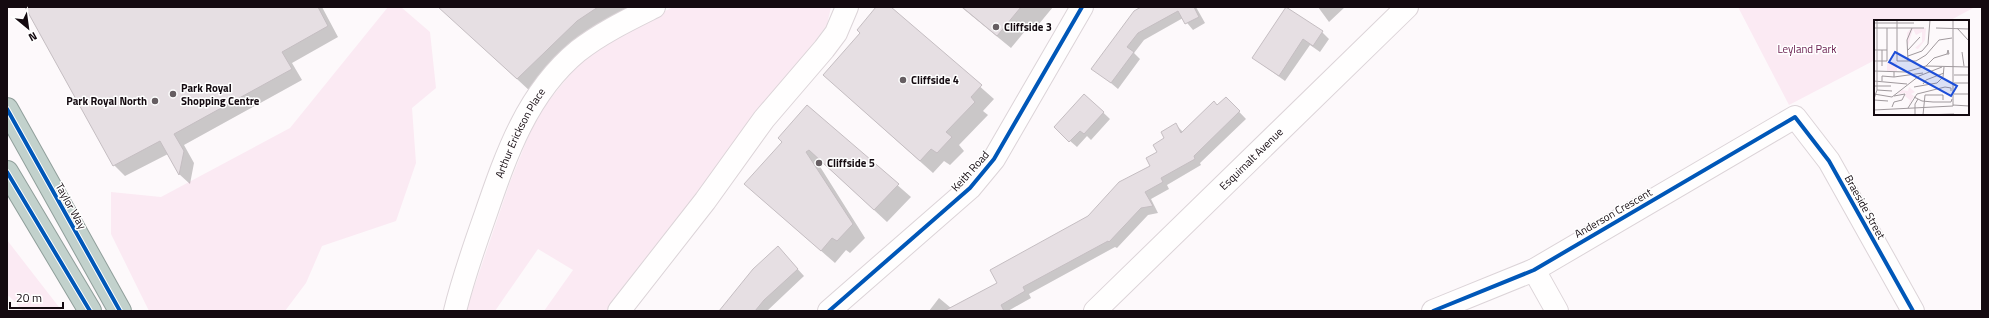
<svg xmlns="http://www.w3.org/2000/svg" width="1989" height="318" viewBox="0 0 1989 318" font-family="'Titillium Web',sans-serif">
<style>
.green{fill:#fbeaf3}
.shadow{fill:#0003}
.building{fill:#e6dfe3;stroke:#c5bec2}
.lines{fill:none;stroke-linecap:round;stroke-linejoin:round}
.minor-casing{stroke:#dcd4d8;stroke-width:24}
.highway-casing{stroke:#909f9b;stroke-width:24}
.minor{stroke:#fffefe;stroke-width:22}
.highway{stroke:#c2d1cc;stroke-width:22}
.cycleway-casing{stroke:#fff;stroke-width:6}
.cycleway{stroke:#0057b8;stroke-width:4}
.poi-dot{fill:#665e62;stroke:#fff;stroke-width:1.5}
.labels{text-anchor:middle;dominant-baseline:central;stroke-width:3;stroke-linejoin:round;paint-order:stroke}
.poi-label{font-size:11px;font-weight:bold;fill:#140a10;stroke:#fff;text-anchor:start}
.park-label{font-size:11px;fill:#671a4c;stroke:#fff}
.street-label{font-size:11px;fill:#140a10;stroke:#fff}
.inset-road{fill:none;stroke:#a0999d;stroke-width:1}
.view{fill:#1d4ed8;fill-opacity:0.15;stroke:#1d4ed8;stroke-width:2}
.inset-edge{fill:none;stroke:#140a10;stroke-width:2}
</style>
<rect width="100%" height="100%" fill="#fdf9fb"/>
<path class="green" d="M388,7H401L430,32L436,88L412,108L416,163L396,221L322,246L306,283L285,311H149L111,234V192L161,197L290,128Z
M673,7H831L827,25L764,110L606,311H544L573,270L538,249L495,311H466L510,182L537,115L572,72L598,45Z
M1738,7H1975L1949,21H1875V60L1789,105Z
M7,240L62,311H23L9,296L7,297Z"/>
<path class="shadow" d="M26,7H322L338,37L292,63L302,80L184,145L194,163L190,184L179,174L168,154L125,176L114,165Z
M439,7H632L531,92Z
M878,7H890L994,99L983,111L988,115L959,145L964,151L950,165L944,161L933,173L838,88L861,33Z
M961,7H1053L1034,30L1029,26L1011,48Z
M1139,7H1196L1205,23L1193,30L1183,18L1144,40L1134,53L1140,59L1118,89L1093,68Z
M1318,7H1345L1329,22Z
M1287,8L1322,32L1329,39L1320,52L1310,45L1285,81L1253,58Z
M1085,95L1110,119L1091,140L1087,136L1077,147L1062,134Z
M1226,98L1246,119L1200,163L1201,165L1167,185L1169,189L1151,199L1158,213L1148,215L1117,248L1115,247L1029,294L1031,298L1008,311H929L939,298L951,308L998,283L1089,217L1151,166L1166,139L1176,125L1183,132Z
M807,106L911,197L887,222L822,162L819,165L865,238L850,253L846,250L835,263L758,196L784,142Z
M784,254L804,276L767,311H720Z"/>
<path class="building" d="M25,7H318L328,26L282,52L292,69L174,134L184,151L179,175L160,141L113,166Z
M438,7H598L577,21L517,79Z
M876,7H891L982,85L971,97L975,102L946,132L952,137L937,153L931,149L920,161L823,75L860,33L857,30Z
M962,7H1021L997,36Z
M1141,7H1194L1199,17L1185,24L1178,11L1138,33L1127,47L1134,52L1111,83L1091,69L1134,11Z
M1286,7L1323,31L1313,46L1303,39L1279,76L1252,58Z
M1084,94L1104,112L1084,134L1080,131L1069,142L1054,127Z
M1226,97L1240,111L1194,156L1195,159L1161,178L1163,182L1145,192L1153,206L1141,208L1109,242L1108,241L1023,287L1025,291L1001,305L1004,311H944L997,283L990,270L1088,216L1119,182L1150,166L1146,158L1157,152L1153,145L1164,138L1161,132L1176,123L1181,133L1214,101L1217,105Z
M807,105L899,184L874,210L809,150L806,152L853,224L837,241L832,238L821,251L744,184L782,142L778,138Z
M778,246L798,269L764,300L755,311H719L753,269Z"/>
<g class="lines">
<g class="minor-casing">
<g id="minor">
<path d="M1534,270L1557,311"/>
<path id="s1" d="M455,311C463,278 474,247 485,216C506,155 527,93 578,51C601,33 628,20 654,7"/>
<path d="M619,311L705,201L764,119L824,49L836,33L847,7"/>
<path d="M829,311L970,188L994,159L1082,7"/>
<path id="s2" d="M1095,311L1407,7"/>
<path d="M1433,311L1534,270L1795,117L1829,161L1913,311"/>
</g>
</g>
<g class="highway-casing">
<path id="highway" d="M7,109L120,311
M7,172L90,311"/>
</g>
<use href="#minor" class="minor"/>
<use href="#highway" class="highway"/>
<g class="cycleway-casing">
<path id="cycleway" d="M7,109L120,311
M7,172L90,311
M829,311L970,188L994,159L1082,7
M1433,311L1534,270L1795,117L1829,161L1913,311"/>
</g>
<use href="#cycleway" class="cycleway"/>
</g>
<g class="poi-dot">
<circle cx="996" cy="27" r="4"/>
<circle cx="903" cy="80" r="4"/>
<circle cx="173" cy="94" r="4"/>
<circle cx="155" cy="101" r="4"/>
<circle cx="819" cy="163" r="4"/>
</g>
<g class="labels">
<g class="poi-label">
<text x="1004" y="27">Cliffside 3</text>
<text x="911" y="80">Cliffside 4</text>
<text x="181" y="88">Park Royal<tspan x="181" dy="13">Shopping Centre</tspan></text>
<text x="147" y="101" text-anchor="end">Park Royal North</text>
<text x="827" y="163">Cliffside 5</text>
</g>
<g class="park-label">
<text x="1807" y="49">Leyland Park</text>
</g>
<g class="street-label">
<text stroke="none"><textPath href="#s1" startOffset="190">Arthur Erickson Place</textPath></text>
<text stroke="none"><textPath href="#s2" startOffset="218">Esquimalt Avenue</textPath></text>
<text transform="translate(970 171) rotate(-48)">Keith Road</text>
<text transform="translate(71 206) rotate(61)">Taylor Way</text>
<text transform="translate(1865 207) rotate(61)">Braeside Street</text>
<text transform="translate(1613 213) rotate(-30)">Anderson Crescent</text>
</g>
</g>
<g transform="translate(1874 20)">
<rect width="95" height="95" fill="#fdf9fb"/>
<path d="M37,8H52L51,20L44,29L41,28L48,22V12L42,15L39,9L33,29V13ZM13,42H23V51H13ZM35,67L41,72L37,74L40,76L35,85L36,80L31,76L32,73L24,74L28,70L34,71Z" fill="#fbeaf3"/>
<path class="inset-road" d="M23,0V41H42L52,35L65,20L78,18M79,0V86M0,3H40M0,8H50M62,8L95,9M83,8L95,21M0,30H13M34,30L46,17M88,32L90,46M34,36L48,31L54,24L56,0M0,41H13V8M34,41L33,20L38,8M8,46V30M52,46L60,38L73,34L74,30L75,34H73M0,51L32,52L52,46L95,47M20,52V57L49,53M80,55H95M0,61L33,64M8,61V56L20,57M80,63H95M49,64L52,60L70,53M0,66H17M40,67L63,63L69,57L70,47M3,70L18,71M0,74L18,77L45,56L68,47M80,74H95M40,77L48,81L59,82H77L78,79M0,79L3,70V0M0,80L14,81M79,85L95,86M18,87L20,82L28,80L31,74L20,76M34,88L43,74L71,67L77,68V71M0,90L79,86M41,95V84L44,79M49,95L51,75H69V80M49,95L80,94"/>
<path class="view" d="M21,32L83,66L77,76L15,42Z"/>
<rect width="95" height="95" class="inset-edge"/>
</g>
<rect width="1989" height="318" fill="none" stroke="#140a10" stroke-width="16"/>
<g transform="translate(28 28) rotate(151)" stroke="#ffffff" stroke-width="3" paint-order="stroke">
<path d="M0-3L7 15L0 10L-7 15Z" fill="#140a10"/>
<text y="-6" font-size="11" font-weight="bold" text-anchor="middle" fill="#140a10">N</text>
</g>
<path d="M10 302v6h53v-6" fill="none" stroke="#140a10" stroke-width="2"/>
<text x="16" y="302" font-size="12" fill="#140a10" stroke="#ffffff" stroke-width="3" paint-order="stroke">20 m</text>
</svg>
